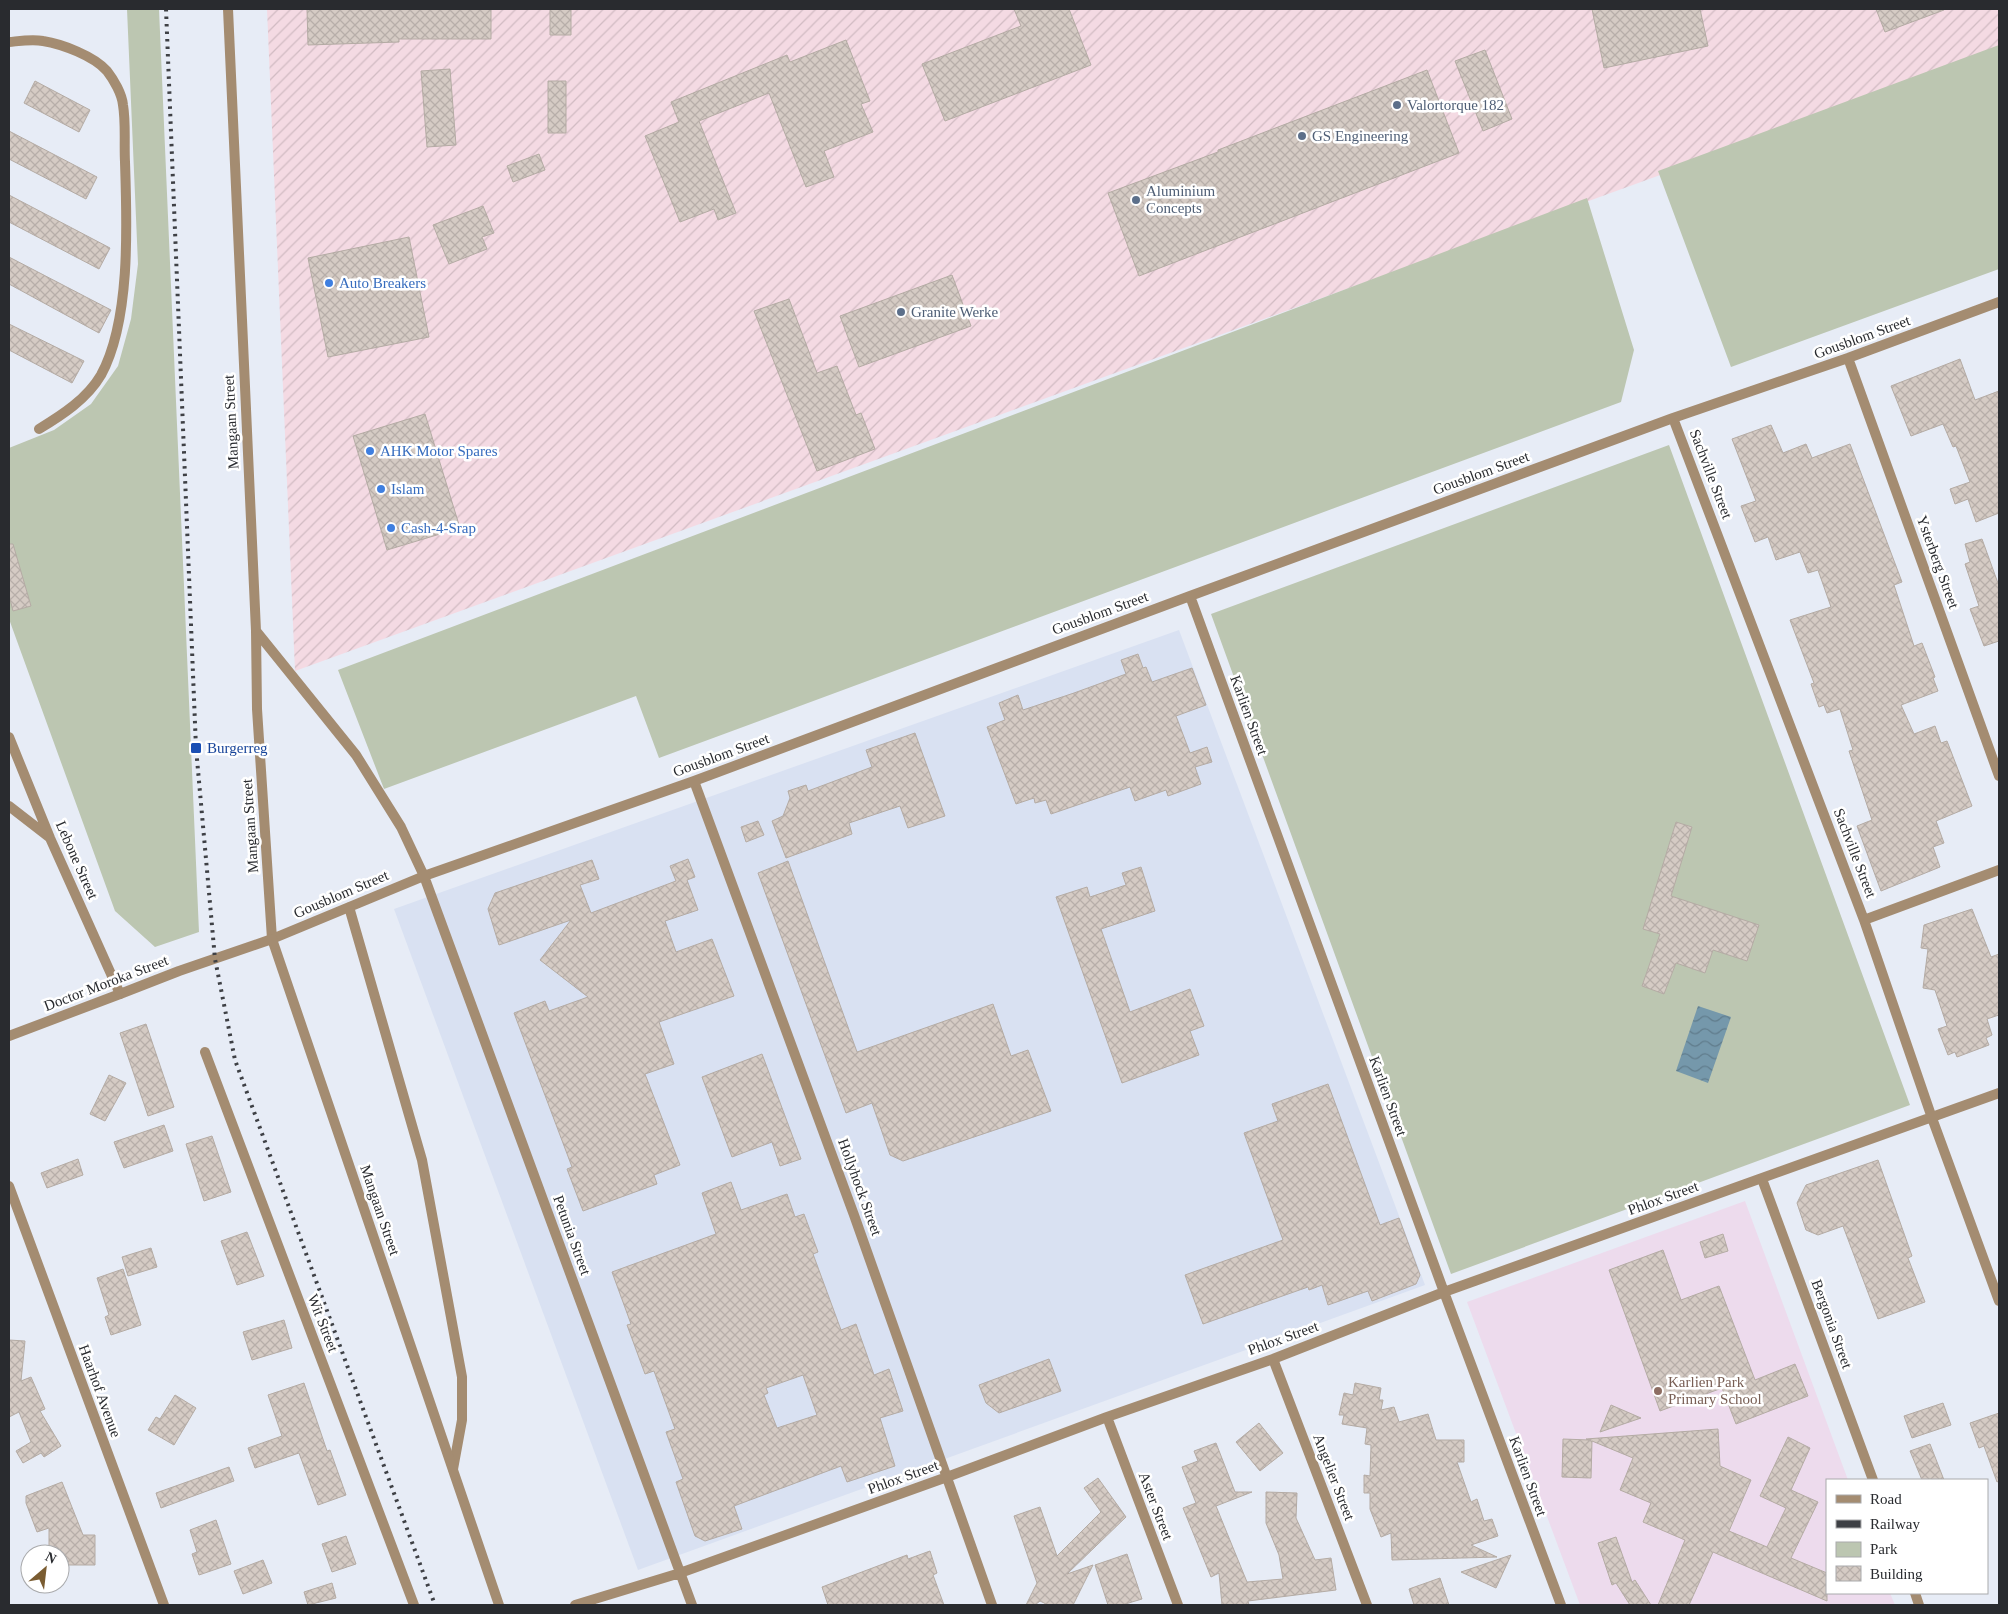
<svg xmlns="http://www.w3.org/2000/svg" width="2008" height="1614" viewBox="0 0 2008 1614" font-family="Georgia,serif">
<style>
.built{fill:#d9e1f2}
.industrial{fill:url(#industrial-furrows)}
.education{fill:#eddbed}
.green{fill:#bcc6b1}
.water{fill:url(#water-waves)}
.building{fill:url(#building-cross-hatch);stroke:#b4aba4;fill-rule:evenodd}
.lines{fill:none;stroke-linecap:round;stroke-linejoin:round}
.minor{stroke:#a48c71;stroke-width:10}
.tertiary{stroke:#a48c71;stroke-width:10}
.rail{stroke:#3e4045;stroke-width:4;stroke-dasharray:2.5 5;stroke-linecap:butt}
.service-dot{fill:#5c6f8a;stroke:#fff;stroke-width:2}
.shop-dot{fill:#3f7fe0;stroke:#fff;stroke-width:2}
.transit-dot{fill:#1a4fb4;stroke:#fff;stroke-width:2}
.education-dot{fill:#8d6e63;stroke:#fff;stroke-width:2}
.labels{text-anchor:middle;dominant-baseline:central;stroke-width:5;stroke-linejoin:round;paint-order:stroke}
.service-label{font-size:15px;fill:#4e5e75;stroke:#fff;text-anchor:start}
.shop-label{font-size:15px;fill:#366cbe;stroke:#fff;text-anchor:start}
.street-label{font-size:15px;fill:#292b2f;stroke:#fff}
.transit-label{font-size:15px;fill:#164399;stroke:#fff;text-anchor:start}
.education-label{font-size:15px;fill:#785e54;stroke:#fff;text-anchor:start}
</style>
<defs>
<pattern id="industrial-furrows" width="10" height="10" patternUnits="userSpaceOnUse" patternTransform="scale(1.25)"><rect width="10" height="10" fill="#f4dae3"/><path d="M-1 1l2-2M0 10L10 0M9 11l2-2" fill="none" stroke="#d1bbc3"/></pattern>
<pattern id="water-waves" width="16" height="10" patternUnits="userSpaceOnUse" patternTransform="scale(1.25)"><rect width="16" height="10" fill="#7598ab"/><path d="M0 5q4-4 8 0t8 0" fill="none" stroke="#607c8c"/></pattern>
<pattern id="building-cross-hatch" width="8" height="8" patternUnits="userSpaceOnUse" patternTransform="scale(1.25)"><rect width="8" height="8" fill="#d5cbc4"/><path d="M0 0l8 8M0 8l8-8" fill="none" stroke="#b7aea9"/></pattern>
</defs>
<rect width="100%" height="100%" fill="#e7ecf6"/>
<path class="built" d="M1179,630L1425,1285L638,1570L394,909Z"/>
<path class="industrial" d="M267,9H1999V52L295,671Z"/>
<path class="education" d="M1745,1201L1848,1480H1827V1593H1890L1895,1605H1580L1467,1302Z"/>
<path class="green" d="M127,9H159L199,932L155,947L115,911L9,619V448L54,430L91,404L118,366L131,319L138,264Z
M1999,45V269L1731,367L1658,171Z
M1587,198L1634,350L1621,402L659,758L636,696L384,789L338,670Z
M1669,445L1910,1105L1451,1274L1211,614Z"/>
<path class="water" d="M1698,1006L1731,1017L1708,1083L1676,1071Z"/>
<path class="building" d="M307,9H491V39H399V42L308,45Z
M550,9H571V35H550Z
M1014,9H1069L1091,65L945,121L922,64L1021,26Z
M1592,9H1700L1708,46L1604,68Z
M1876,9H1943L1944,10L1885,32Z
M846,40L870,101L861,104L873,132L824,151L834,177L806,187L769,93L699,121L736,213L718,220L714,209L680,222L645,136L679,122L671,102L787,55L790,62Z
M1485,50L1512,119L1483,131L1455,61Z
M450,69L456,145L427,147L421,71Z
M1427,70L1459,153L1139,276L1108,193L1218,152V150Z
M35,81L90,110L79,132L24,103Z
M548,81H566V133H548Z
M9,131L97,177L86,199L9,159Z
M539,154L545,170L513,182L507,166Z
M9,195L110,248L99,269L9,222Z
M483,206L494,233L482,237L487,249L449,264L433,225Z
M409,237L429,337L328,357L308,258Z
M9,257L111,310L99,333L9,284Z
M952,275L971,326L859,367L840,316Z
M789,299L817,373L837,366L856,415L861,413L875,449L817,471L754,311Z
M9,324L84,361L72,383L9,350Z
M1960,359L1975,400L1999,391V513L1976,522L1968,499L1955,504L1950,489L1970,482L1956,446L1953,447L1943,424L1911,436L1891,386Z
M425,414L460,528L387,550L353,436Z
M1771,425L1783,453L1806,444L1812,458L1850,444L1902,582L1894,585L1914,646L1922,643L1935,677L1933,678L1938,691L1901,705L1914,734L1935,726L1941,743L1947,741L1972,806L1936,821L1944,843L1933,847L1940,867L1881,891L1857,826L1872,820L1849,751L1853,750L1840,709L1827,713L1824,705L1819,707L1811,684L1814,683L1790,620L1831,607L1818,570L1808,573L1800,552L1776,560L1768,537L1755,542L1741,506L1756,501L1732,439Z
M1982,539L1999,586V641L1984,646L1970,609L1979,606L1965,564L1970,562L1965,544Z
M9,544H13L31,606L13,611L9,595Z
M1138,654L1143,668L1146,667L1152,682L1192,668L1206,705L1176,716L1190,753L1207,747L1212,762L1195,767L1201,784L1168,796L1166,790L1135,801L1130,787L1051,814L1046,800L1035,803L1034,798L1016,804L987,727L1005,720L999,703L1018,695L1023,710L1074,693L1126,674L1121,660Z
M915,733L945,816L908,828L900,806L849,823L852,834L786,858L772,821L783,816L790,798L788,791L806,785L808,791L872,767L866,750Z
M758,821L764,835L746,842L741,827Z
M1676,822L1692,827L1671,896L1759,925L1747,961L1713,950L1705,973L1676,963L1664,994L1642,986L1660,934L1643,929Z
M688,859L695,877L687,880L698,910L665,921L676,952L712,939L734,996L659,1022L674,1064L645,1074L680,1165L654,1175L657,1184L583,1211L567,1169L572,1167L514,1013L545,1001L549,1011L588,997L540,960L571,920L499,945L488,909L495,893L592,860L599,879L580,885L591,913L676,881L670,866Z
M788,861L857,1052L993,1004L1011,1056L1028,1050L1051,1111L903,1161L890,1155L872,1103L846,1113L758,873Z
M1141,867L1155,911L1101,929L1130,1012L1190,989L1204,1026L1190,1031L1199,1055L1122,1083L1056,897L1087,887L1090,897L1126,885L1122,873Z
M1972,909L1991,957L1999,954V1015L1987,1019L1992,1035L1986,1038L1989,1045L1957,1057L1955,1052L1948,1055L1938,1029L1947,1026L1935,990L1923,988L1928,949L1921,948L1924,925Z
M146,1024L174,1107L148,1116L120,1033Z
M762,1054L801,1159L780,1166L772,1142L732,1157L702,1077Z
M109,1075L126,1083L105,1121L90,1114Z
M1328,1084L1380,1225L1399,1218L1420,1275L1416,1284L1372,1301L1368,1291L1328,1305L1322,1285L1309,1290L1308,1287L1203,1324L1185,1275L1283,1240L1244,1133L1278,1121L1272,1104Z
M164,1125L173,1151L124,1168L114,1142Z
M212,1136L231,1192L204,1201L186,1144Z
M78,1159L83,1175L47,1188L41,1173Z
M1878,1160L1912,1256L1908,1258L1925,1302L1878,1319L1843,1226L1818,1235L1806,1230L1797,1203L1806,1185Z
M731,1182L741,1210L787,1194L795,1217L804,1214L818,1252L813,1254L841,1330L856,1324L874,1375L889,1369L903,1411L880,1418L895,1466L847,1482L841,1466L734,1506L742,1529L705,1541L695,1536L676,1482L683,1479L666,1432L675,1429L654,1371L645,1374L627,1325L631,1324L612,1272L716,1234L702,1193ZM803,1375L817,1415L777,1428L764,1395L768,1393L766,1388Z
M247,1232L264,1276L237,1285L221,1241Z
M1723,1234L1728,1251L1705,1258L1700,1242Z
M151,1248L157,1267L128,1276L122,1257Z
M1663,1250L1681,1300L1719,1286L1755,1380L1795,1364L1808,1396L1736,1424L1722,1388L1660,1411L1609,1270Z
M123,1269L141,1325L111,1335L105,1317L109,1315L97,1278Z
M284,1320L292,1348L252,1360L243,1332Z
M9,1340L25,1341L21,1381L31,1377L45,1409L40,1411L61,1446L44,1457L41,1453L23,1463L16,1451L31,1442L19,1412L9,1417Z
M1049,1359L1061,1391L999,1413L986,1403L979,1385Z
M304,1383L327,1451L330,1450L346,1495L318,1505L299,1453L255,1468L248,1448L282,1436L268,1395Z
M1355,1383L1381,1388L1379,1400H1383L1381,1410L1394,1407L1399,1422L1428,1414L1436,1440H1464V1462H1457L1471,1502L1477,1499L1484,1521L1492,1519L1498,1536L1471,1545L1497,1557L1392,1560L1391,1533L1381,1537L1370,1509V1493H1364V1475L1370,1476L1371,1445L1365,1444L1367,1428L1342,1424L1344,1415H1339L1344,1393L1353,1395Z
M175,1395L196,1408L174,1445L148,1430L156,1417L160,1419Z
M1943,1403L1951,1425L1912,1438L1904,1416Z
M1611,1405L1641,1418L1600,1432Z
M1999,1413V1481L1997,1482L1984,1446L1979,1448L1970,1423Z
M1259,1423L1283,1453L1260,1471L1236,1442Z
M1718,1429L1720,1466L1751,1480L1729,1531L1767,1547L1786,1508L1760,1496L1788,1437L1810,1448L1791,1490L1818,1502L1791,1558L1827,1573V1601L1713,1552L1689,1605H1658L1685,1540L1643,1522L1651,1503L1620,1490L1633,1458L1592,1441L1591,1478L1562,1477L1563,1439L1589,1440L1586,1439Z
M1216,1443L1235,1492H1252L1216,1506L1247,1582L1283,1579L1279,1555L1266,1523V1492L1297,1493L1296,1518L1315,1560L1331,1558L1336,1590L1248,1601L1249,1605H1222L1219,1573L1211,1577L1183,1508L1196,1503L1182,1467L1198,1461L1194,1451Z
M1930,1444L1944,1480H1922L1910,1451Z
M229,1467L234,1481L161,1508L156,1493Z
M1098,1478L1126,1517L1067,1574L1093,1565L1073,1605H1048L1040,1601L1035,1605H1026L1037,1583L1014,1516L1040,1507L1057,1556L1101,1512L1084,1488Z
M62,1482L83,1535H95V1565H60V1554H49V1528L37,1532L26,1503V1496Z
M216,1520L231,1564L199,1575L192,1554L197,1552L190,1530Z
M346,1536L356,1564L332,1572L322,1544Z
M1616,1537L1632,1582L1635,1580L1651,1605H1630L1616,1583L1612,1585L1598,1543Z
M930,1551L937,1573L933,1575L944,1605H828L822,1587L907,1555L908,1559Z
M1127,1554L1142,1599L1122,1605H1108L1095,1565Z
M1511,1555L1496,1588L1461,1572Z
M263,1560L272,1583L243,1594L234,1571Z
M1440,1578L1449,1605H1414L1409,1589Z
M332,1583L336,1598L308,1605L304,1592Z"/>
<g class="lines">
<path class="minor" d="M228,9L256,631L257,709L272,939L424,876L694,781L1190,596L1673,418L1848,358L1999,302
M9,42C20,41 32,39 43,41C62,44 94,56 107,71C114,80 122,94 123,105C126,123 124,143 125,162C127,223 131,320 101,375C87,399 62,415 39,429
M1848,358L1999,776
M1673,418L1864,920L1932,1118L1999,1301
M1190,596L1444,1292L1561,1605
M256,631L356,755L401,827L424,876L692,1605
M694,781L854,1215L992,1605
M349,907L422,1160L462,1377V1420L453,1469
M1864,920L1999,870
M9,1036L120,994
M205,1052L414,1605
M1762,1179L1873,1480
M9,1186L164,1605
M1273,1359L1367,1605
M1107,1417L1178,1605
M1915,1593L1919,1605
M575,1605L680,1573L947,1477L1107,1417L1273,1359L1444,1292L1999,1093"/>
<path class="tertiary" d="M9,737L50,838L120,994L179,971L272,939L499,1605
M9,806L49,837"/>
<path class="rail" d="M166,9L196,748L215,959L235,1060L435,1605"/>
</g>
<g class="service-dot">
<circle cx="1397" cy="105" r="5"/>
<circle cx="1302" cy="136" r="5"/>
<circle cx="1136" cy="200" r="5"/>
<circle cx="901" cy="312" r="5"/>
</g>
<g class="shop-dot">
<circle cx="329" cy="283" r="5"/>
<circle cx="370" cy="451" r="5"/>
<circle cx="381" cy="489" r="5"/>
<circle cx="391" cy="528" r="5"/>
</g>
<rect class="transit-dot" x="190" y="742" width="12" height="12" rx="2.5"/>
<circle class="education-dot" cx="1658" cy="1391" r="5"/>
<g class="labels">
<g class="service-label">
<text x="1407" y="105">Valortorque 182</text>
<text x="1312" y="136">GS Engineering</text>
<text x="1146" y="191">Aluminium<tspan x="1146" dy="17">Concepts</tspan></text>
<text x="911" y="312">Granite Werke</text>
</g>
<g class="shop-label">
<text x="339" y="283">Auto Breakers</text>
<text x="380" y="451">AHK Motor Spares</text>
<text x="391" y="489">Islam</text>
<text x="401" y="528">Cash-4-Srap</text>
</g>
<g class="street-label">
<text transform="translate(1862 337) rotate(-20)">Gousblom Street</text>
<text transform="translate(231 422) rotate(-93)">Mangaan Street</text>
<text transform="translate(1481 473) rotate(-20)">Gousblom Street</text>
<text transform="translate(1711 474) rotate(69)">Sachville Street</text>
<text transform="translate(1938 562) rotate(70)">Ysterberg Street</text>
<text transform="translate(1100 613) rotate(-20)">Gousblom Street</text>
<text transform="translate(1249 715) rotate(70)">Karlien Street</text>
<text transform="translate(721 755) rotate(-20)">Gousblom Street</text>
<text transform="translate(250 826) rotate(-94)">Mangaan Street</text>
<text transform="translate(1855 853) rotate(69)">Sachville Street</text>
<text transform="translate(77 860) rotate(66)">Lebone Street</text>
<text transform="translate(341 894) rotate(-23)">Gousblom Street</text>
<text transform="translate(106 983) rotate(-21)">Doctor Moroka Street</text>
<text transform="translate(1388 1096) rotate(70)">Karlien Street</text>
<text transform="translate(860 1187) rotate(70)">Hollyhock Street</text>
<text transform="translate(1663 1198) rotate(-20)">Phlox Street</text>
<text transform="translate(380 1210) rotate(71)">Mangaan Street</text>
<text transform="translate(572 1235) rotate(70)">Petunia Street</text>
<text transform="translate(323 1323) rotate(69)">Wit Street</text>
<text transform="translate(1832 1324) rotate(70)">Bergonia Street</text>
<text transform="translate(1283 1338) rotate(-20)">Phlox Street</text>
<text transform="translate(100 1391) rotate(70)">Haarhof Avenue</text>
<text transform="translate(1528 1476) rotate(70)">Karlien Street</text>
<text transform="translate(903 1477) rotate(-20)">Phlox Street</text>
<text transform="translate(1334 1477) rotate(69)">Angelier Street</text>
<text transform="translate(1156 1506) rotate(69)">Aster Street</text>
</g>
<g class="transit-label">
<text x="207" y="748">Burgerreg</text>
</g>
<g class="education-label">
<text x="1668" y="1382">Karlien Park<tspan x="1668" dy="17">Primary School</tspan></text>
</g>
</g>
<rect width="2008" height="1614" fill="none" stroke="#292b2f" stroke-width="20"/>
<rect x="1826" y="1479" width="162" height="115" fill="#ffffff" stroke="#a9aaac"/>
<rect x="1836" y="1495" width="25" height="8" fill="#a48c71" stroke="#a9aaac"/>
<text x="1870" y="1504" font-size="15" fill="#292b2f">Road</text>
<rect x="1836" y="1520" width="25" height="8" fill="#3e4045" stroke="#a9aaac"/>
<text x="1870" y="1529" font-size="15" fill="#292b2f">Railway</text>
<rect x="1836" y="1542" width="25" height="15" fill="#bcc6b1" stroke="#a9aaac"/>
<text x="1870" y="1554" font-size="15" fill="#292b2f">Park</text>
<rect x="1836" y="1566" width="25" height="15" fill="url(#building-cross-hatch)" stroke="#a9aaac"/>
<text x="1870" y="1579" font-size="15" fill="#292b2f">Building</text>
<g transform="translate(45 1569) rotate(28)"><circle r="24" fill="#ffffff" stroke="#a9aaac"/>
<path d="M0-4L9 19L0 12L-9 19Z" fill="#7a5c31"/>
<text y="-8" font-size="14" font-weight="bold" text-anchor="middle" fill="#292b2f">N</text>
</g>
</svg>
